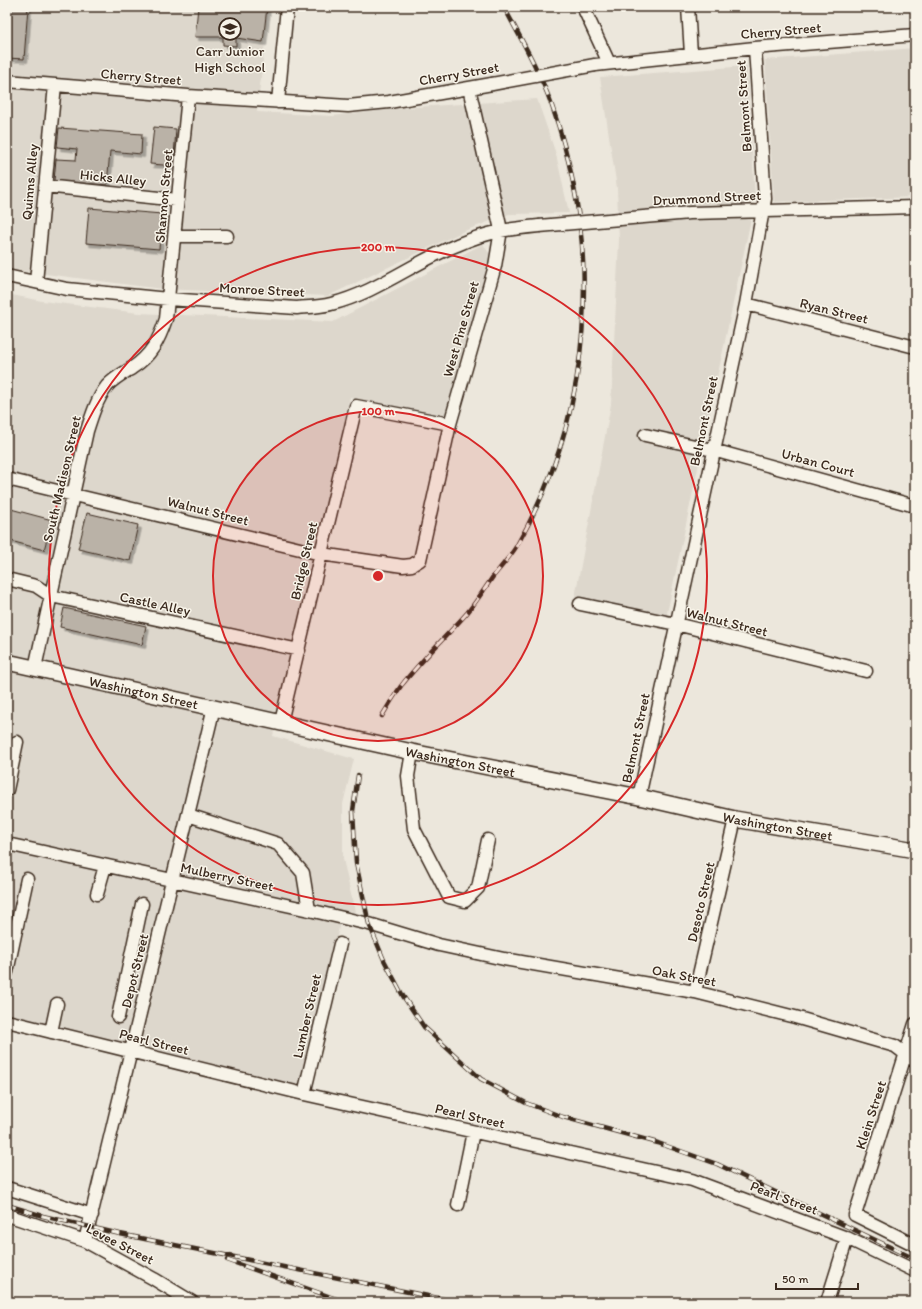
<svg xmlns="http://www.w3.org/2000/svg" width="922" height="1309" viewBox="0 0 922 1309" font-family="Itim,sans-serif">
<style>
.built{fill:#ddd7cc}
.building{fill:#bab2a7;stroke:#3b2a1e;filter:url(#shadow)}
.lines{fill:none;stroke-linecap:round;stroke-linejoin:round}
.minor-casing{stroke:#3b2a1e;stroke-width:15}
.major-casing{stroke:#3b2a1e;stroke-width:18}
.minor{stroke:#f7f3e8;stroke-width:12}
.major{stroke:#f7f3e8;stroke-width:15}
.rail-casing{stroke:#3b2a1e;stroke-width:4.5}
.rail{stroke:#f7f3e8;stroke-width:3;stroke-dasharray:9;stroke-linecap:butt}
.minor-bridge-casing{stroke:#3b2a1e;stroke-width:15;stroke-linecap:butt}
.minor-bridge{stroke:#f7f3e8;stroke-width:12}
.ring{fill:none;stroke:#d62828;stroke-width:2}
.labels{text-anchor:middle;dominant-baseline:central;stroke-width:3;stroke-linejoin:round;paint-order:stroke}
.street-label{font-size:14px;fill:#3b2a1e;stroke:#f7f3e8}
.poi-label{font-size:14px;fill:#3b2a1e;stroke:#f7f3e8}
.centre{fill:#d62828;stroke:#f7f3e8;stroke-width:2}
.ring-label{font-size:12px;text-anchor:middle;font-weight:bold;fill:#d62828;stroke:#f7f3e8;stroke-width:3;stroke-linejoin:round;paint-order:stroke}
</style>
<defs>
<filter id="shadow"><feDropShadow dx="3.5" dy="3.5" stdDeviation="0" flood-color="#0004"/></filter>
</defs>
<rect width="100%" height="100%" fill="#ece7dc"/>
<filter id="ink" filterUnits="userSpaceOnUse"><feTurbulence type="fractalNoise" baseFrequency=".025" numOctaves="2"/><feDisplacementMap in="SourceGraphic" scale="8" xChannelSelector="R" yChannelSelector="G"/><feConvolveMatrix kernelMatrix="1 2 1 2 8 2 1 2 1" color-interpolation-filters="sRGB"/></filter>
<g filter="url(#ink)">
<path class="built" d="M7,7H269L257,112L333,116L401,108L537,99L556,154L569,213L509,214L464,231L328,296L162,289L7,269Z
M915,48V197L774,202L765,60Z
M747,66L755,200L666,618L575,597L611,404L619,241L617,188L600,77Z
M483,244L492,258L447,419L350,397L273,736L354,759L343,804V859L355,912L343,911L300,1086L7,1016V294L42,301L139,313L333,322Z"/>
<path class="building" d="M7,7H28L24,59L7,58Z
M198,7H267L263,42L236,38V46L223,45V37H195Z
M154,127L176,129L174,156H178L177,166L150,164Z
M59,128L142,134L141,154L110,151L107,185L54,181L56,159L76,160L77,149L57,147Z
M89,208L162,214L159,249L86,243Z
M7,508L52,520L44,550L7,540Z
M87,513L138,525L130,561L78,549Z
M64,608L146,626L142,645L60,627Z"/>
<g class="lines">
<g class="minor-casing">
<path id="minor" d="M583,7L609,63
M688,7L691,54
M595,65L755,48L915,35
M7,81L188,96L348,106L389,102L492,84
M278,102L287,7
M45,186L178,200
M620,219L690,213L915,207
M175,236H227
M7,276L67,289L168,299L297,308C308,307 320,307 331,304C376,293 414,262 457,245C487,232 508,229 539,226
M36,282L55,85
M746,304L915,347
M645,435L713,450L915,506
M7,479L321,554L403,566L412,565L420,560L450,424L495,266L501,230L469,88
M7,579L36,586L51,596L299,650
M580,604L676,624L866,671
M35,668L87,431C92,415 97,399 107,386C114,378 122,374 132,368C151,356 159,340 166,319L188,96
M281,722L356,406L450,424
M412,752L408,776L414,829L449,897L465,901L478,888L488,840
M7,790L17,742
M639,797L746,304L765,199L755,48
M188,815L278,844L303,873L309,910
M7,844L309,910L369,924L439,945L504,959L695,992L795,1017L895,1046L915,1061
M97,894L105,866
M7,972L27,879
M695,992L735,819
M118,1017L142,904
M7,1021L304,1094L692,1180L847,1238L915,1271
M915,1024L855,1215L915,1245
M51,1032L57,1004
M304,1094L340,944
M7,1188L92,1215
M458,1205L473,1132
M7,1215L85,1241L154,1279L192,1302
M85,1241L214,707
M827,1302L847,1238"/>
</g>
<g class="major-casing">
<g id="major">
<path id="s1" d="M7,662L412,752L639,797L735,819L915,850"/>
</g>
</g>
<use href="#minor" class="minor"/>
<use href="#major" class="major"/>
<g class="rail-casing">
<path id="rail" d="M382,716C388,706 394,696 401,686C421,660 445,638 467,613C476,602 484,590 492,578C500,568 509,558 516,547C594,412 603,252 552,106C540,72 521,39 504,7
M358,775L353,811L356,863L369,924L384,960L403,996L424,1027L481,1079L526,1103L563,1117L658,1143L717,1164L915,1259
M7,1205L43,1216L120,1234L458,1302
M227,1260L345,1302"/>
</g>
<use href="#rail" class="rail"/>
<g class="minor-bridge-casing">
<path id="minor-bridge" d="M492,84L595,65
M539,226L620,219"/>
</g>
<use href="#minor-bridge" class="minor-bridge"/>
</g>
</g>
<circle cx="378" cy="576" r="165" fill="#d62828" fill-opacity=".12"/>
<g class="ring">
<circle cx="378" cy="576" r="165"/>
<circle cx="378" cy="576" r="329"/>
</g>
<defs>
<g id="school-ring" transform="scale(1.15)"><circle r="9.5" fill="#f7f3e8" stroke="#3b2a1e" stroke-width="1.5"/><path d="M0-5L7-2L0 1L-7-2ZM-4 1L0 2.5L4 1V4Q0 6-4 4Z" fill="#3b2a1e"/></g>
</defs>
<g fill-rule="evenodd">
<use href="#school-ring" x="230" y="29"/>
</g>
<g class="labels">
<g class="street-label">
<text transform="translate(781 31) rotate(-5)">Cherry Street</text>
<text transform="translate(459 74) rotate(-10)">Cherry Street</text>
<text transform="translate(141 77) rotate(5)">Cherry Street</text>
<text transform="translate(744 106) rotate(-94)">Belmont Street</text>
<text transform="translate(113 178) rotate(6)">Hicks Alley</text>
<text transform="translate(30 182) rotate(-85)">Quinns Alley</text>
<text transform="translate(164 196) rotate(-85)">Shannon Street</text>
<text transform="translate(707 198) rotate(-3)">Drummond Street</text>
<text transform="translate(262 290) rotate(3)">Monroe Street</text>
<text transform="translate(834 311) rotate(14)">Ryan Street</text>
<text transform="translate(461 329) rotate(-74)">West Pine Street</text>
<text transform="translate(704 421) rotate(-78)">Belmont Street</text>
<text transform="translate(818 463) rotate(15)">Urban Court</text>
<text transform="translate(62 479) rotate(-77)">South Madison Street</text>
<text transform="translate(208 511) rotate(14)">Walnut Street</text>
<text transform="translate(304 561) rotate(-77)">Bridge Street</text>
<text transform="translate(155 604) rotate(12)">Castle Alley</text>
<text transform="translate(727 622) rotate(14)">Walnut Street</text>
<text stroke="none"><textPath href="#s1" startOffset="140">Washington Street</textPath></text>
<text transform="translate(636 738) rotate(-78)">Belmont Street</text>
<text stroke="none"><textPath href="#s1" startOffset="464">Washington Street</textPath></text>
<text stroke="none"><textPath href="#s1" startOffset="788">Washington Street</textPath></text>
<text transform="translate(227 877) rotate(12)">Mulberry Street</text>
<text transform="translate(701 902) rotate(-77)">Desoto Street</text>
<text transform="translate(135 971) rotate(-76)">Depot Street</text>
<text transform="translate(684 976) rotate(11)">Oak Street</text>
<text transform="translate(307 1016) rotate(-77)">Lumber Street</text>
<text transform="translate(154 1042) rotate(14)">Pearl Street</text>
<text transform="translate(871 1115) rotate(-72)">Klein Street</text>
<text transform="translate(470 1116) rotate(13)">Pearl Street</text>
<text transform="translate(784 1198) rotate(21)">Pearl Street</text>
<text transform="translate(120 1244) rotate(27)">Levee Street</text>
</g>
<g class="poi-label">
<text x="230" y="51">Carr Junior<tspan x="230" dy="16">High School</tspan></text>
</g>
</g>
<circle cx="378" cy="576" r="6" class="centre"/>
<g class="ring-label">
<text x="378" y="251">200 m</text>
<text x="378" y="415">100 m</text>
</g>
<rect width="922" height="1309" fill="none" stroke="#f7f3e8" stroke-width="24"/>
<rect x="12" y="12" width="898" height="1285" fill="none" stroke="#3b2a1e" stroke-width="1.5" filter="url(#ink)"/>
<path d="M776 1283v6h82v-6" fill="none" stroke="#3b2a1e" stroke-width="2"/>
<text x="782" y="1283" font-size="12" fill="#3b2a1e" stroke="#f7f3e8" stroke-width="3" paint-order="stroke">50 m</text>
</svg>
